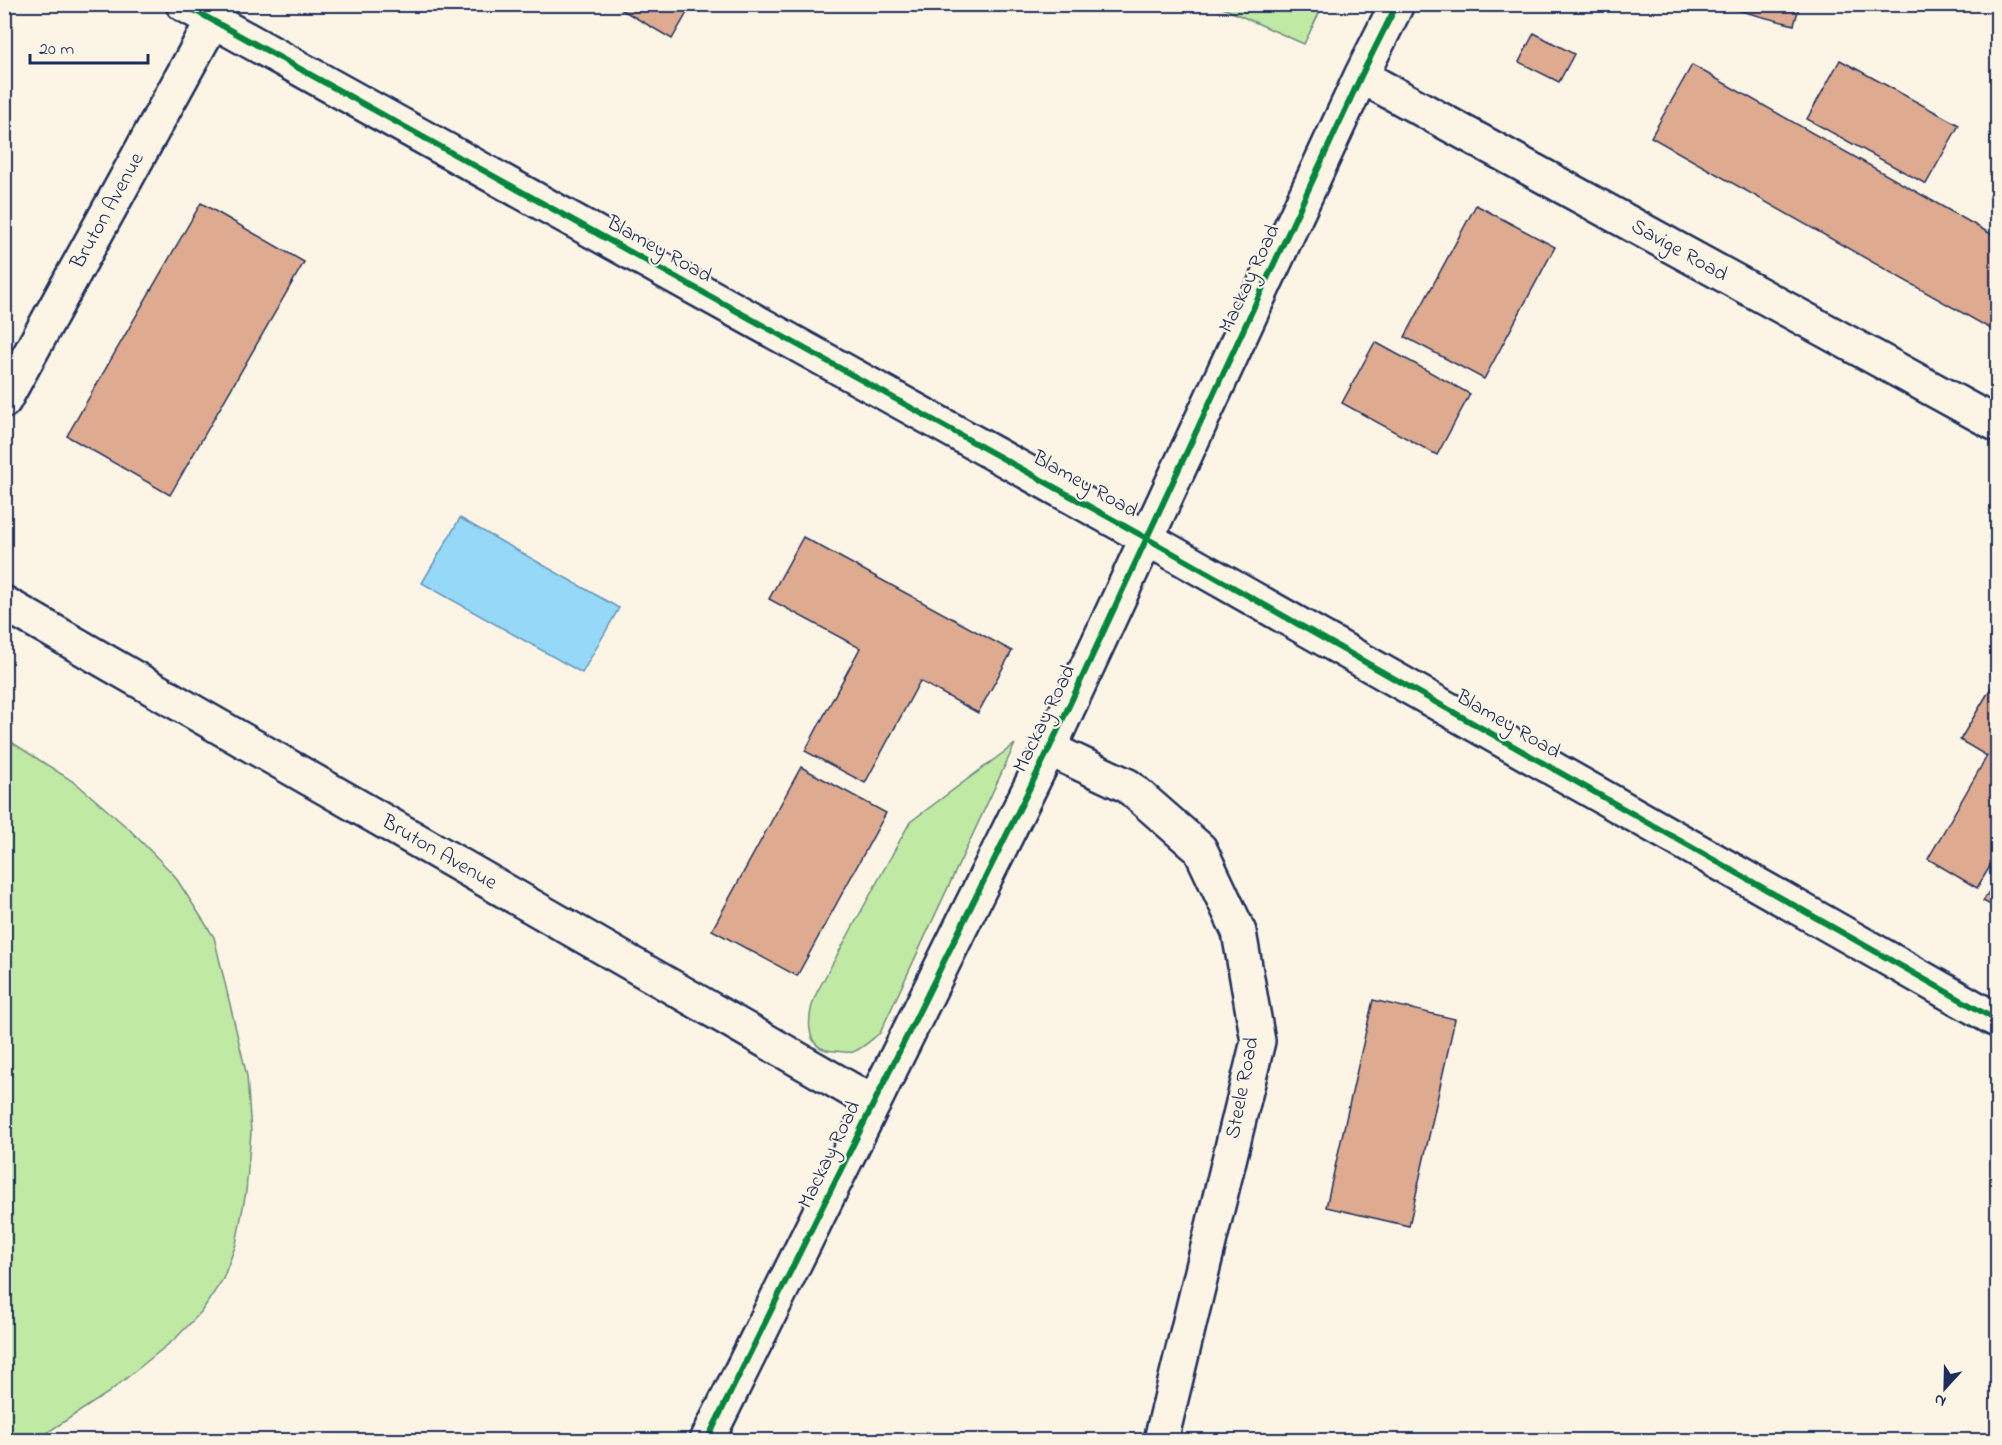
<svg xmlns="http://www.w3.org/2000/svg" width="2002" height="1445" viewBox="0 0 2002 1445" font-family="'Indie Flower',sans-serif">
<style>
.green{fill:#c0e9a4;stroke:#6e8c81;stroke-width:1.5}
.water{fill:#95d8f7;stroke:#6494ba;stroke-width:1.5}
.building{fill:#deab91;stroke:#1b2f5e;stroke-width:1.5}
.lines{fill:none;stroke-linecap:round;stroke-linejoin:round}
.street-casing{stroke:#1b2f5e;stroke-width:38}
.street{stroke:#fcf5e5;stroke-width:33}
.cycleway-casing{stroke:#fcf5e5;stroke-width:10}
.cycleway{stroke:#00873e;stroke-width:6}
.labels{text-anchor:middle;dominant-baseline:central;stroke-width:4.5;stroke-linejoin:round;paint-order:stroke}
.street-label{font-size:21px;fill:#1b2f5e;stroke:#fcf5e5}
</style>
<rect width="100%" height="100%" fill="#fcf5e5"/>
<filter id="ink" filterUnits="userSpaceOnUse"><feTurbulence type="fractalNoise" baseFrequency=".0167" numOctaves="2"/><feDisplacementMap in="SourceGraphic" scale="12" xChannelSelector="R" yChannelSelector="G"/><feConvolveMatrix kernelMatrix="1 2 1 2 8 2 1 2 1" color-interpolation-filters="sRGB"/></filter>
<g filter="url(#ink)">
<path class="green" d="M1216,5H1323L1304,44Z
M5,738L77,784L129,829L174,875L214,937L247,1076L251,1132L246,1192L236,1244L223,1279L201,1312L176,1338L108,1393L36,1440H4Z
M1015,744L880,1033C872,1039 862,1049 853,1052C848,1053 840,1051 834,1051C801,1050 808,1012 817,992L910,822Z"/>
<path class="water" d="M460,518L619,608L582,673L422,583Z"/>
<path class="building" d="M612,4H692L672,39Z
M1730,4H1800L1794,25L1729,8Z
M1534,33L1574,54L1559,82L1519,62Z
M1840,60L1959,125L1926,184L1807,119Z
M1692,65L1998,238V333L1651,137Z
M201,203L304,262L170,495L67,436Z
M1476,205L1555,247L1484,379L1405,337Z
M1375,342L1470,394L1437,455L1342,403Z
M803,537L1012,651L978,713L920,681L865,783L805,751L860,648L769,599Z
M1998,676V853L1977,888L1928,859L1987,756L1960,740Z
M801,767L886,813L797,976L712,930Z
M1998,877V909L1983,901Z
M1373,1000L1455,1019L1409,1226L1326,1207Z"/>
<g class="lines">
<g class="street-casing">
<path id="street" d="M183,4L1148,539L1998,1021
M1361,76L1998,425
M4,401L212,22
M4,603L874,1103
M1049,749L1128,786L1200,849L1239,932L1258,1041L1161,1440
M707,1440L1049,749L1361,76L1397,4"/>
</g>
<use href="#street" class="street"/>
<g class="cycleway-casing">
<path id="cycleway" d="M183,4L1148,539L1998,1021
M707,1440L1049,749L1361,76L1397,4"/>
</g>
<use href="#cycleway" class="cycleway"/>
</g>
</g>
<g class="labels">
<g class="street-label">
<text transform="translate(108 211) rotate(-61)">Bruton Avenue</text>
<text transform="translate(659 250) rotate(29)">Blamey Road</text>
<text transform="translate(1679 251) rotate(29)">Savige Road</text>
<text transform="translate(1250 279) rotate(-65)">Mackay Road</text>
<text transform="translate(1085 485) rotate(29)">Blamey Road</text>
<text transform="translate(1045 719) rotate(-64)">Mackay Road</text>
<text transform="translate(1508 725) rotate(30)">Blamey Road</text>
<text transform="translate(439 853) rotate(30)">Bruton Avenue</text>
<text transform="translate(1243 1088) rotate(-79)">Steele Road</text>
<text transform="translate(830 1155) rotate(-64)">Mackay Road</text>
</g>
</g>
<rect width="2002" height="1445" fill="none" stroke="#fcf5e5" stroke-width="24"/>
<rect x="12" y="12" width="1978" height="1421" fill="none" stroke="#1b2f5e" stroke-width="2" filter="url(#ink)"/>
<g transform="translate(1945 1388) rotate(202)" stroke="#fcf5e5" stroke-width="4.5" paint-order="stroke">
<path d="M0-4.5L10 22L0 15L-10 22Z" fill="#1b2f5e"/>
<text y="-9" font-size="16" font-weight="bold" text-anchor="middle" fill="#1b2f5e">N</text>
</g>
<path d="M30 54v9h118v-9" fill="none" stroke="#1b2f5e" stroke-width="3"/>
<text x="39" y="54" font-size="18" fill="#1b2f5e" stroke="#fcf5e5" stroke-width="4.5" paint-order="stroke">20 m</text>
</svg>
